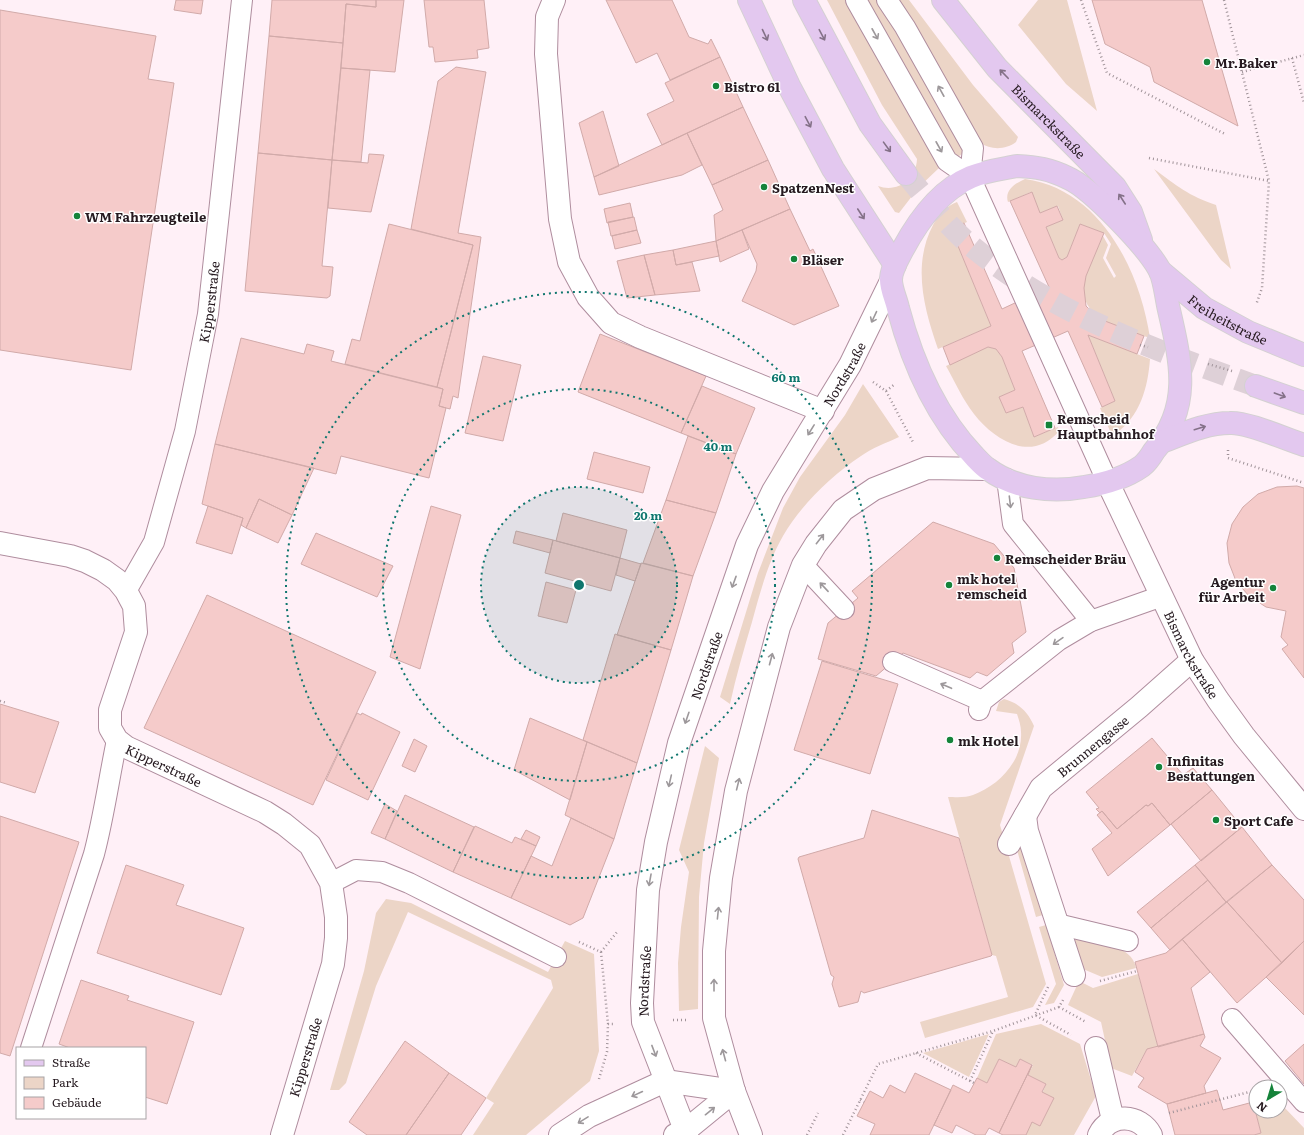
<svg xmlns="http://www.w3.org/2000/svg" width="1304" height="1135" viewBox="0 0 1304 1135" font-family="Literata,serif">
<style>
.green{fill:#ecd5c7}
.building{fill:#f5cbca;stroke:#d1aaa9}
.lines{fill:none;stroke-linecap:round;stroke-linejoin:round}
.primary-tunnel{stroke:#ded0d7;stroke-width:22;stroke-dasharray:22 11;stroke-linecap:butt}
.service-casing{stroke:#af8d9e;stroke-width:22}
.pedestrian-casing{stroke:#af8d9e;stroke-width:24}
.minor-casing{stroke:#af8d9e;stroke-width:24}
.tertiary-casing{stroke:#af8d9e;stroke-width:24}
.secondary-casing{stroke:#af8d9e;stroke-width:24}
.primary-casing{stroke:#d4d1d2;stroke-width:24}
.path{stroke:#a09399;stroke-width:2.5;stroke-dasharray:1 3;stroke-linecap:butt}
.service{stroke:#fff;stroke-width:20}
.pedestrian{stroke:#fff;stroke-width:22}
.minor{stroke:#fff;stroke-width:22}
.tertiary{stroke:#fff;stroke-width:22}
.secondary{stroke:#fff;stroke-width:22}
.primary{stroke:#e3c8ef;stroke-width:22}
.oneway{stroke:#9d989b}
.oneway2{stroke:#847188}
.ring{fill:none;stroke:#0f766e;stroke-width:2;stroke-dasharray:2 4}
.poi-dot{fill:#15833a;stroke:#fff;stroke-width:1.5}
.labels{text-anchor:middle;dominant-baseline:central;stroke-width:3;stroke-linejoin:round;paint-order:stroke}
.poi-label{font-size:13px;font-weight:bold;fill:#261a20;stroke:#fff;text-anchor:start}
.street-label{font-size:13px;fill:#261a20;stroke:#fff}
.centre{fill:#0f766e;stroke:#fff;stroke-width:2}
.ring-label{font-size:12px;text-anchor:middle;font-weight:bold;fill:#0f766e;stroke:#fff;stroke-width:3;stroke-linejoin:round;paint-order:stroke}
</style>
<rect width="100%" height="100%" fill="#fff0f7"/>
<path class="green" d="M827,0H848L939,168L919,187L899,213L895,212L878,186C897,193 916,180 917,159L882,105Z
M866,0H876L914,59L965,152L956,158Z
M896,0H909L973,85L1018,137L1016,142C1006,150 990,150 981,143Z
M1038,0H1067L1097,111L1066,84L1018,25Z
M1154,169C1177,186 1189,196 1216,205L1231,269L1221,260Z
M1025,179C1100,189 1140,270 1150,338C1119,326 1073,319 1086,276C1090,263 1097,249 1103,236L1108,245L1103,258L1114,278L1116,276L1106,258L1111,244L1104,233L1080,224L1067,257L1062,260L1059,258L1046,227L1063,220L1058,206L1040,213L1031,192L1008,202C1004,190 1016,183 1025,179Z
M957,202L967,222L951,229L991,326L938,349C924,309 912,265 933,225C938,216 946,206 957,202Z
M1088,335L1150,359C1148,387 1140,417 1115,434L1110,431L1100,408L1115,401Z
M988,347L996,349L1002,357L1015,390L999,397L1006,413L1023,407L1034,437L1058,427L1059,431C1032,463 995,441 974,414C963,400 955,382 946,366Z
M863,384L899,437C886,443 872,448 861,456C831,476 801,505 783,536C768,562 760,593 752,622C744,649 736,676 730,704L720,697L758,573L783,508L800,477L845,415Z
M1004,699C1019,703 1028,712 1034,726L1000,825L1046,984L1033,1007L925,1038L920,1022L1008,997L996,956L992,955L948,797C955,797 966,798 973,795C998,786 1023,761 1021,732C1021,726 1019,720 1017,714L996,711L999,702Z
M705,746L719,758L704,843L699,897L698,1009L679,1011L678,963L681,927L689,872L679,850Z
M1020,840L1043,915L1036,917L1015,843Z
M386,899L411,903L548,972L565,941L594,954L599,1051L590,1081L526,1135H473L494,1103L486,1098L553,988L551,980L408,912L376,986L346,1083L339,1090H330L364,971L376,913Z
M1046,925L1064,985L1054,1003L1045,1005L1056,984L1039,927Z
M1077,937C1097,943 1132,944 1136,968L1102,977L1083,969L1074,941Z
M1138,974L1158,1047L1147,1049L1132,1076L1111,1068L1101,1022L1068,1005L1079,981L1093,988Z
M1041,1024L1080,1044L1096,1096L1074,1135H1026L1046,1084L1028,1075L1033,1065L1020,1059L1016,1067L999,1059L987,1083L977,1078L996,1034Z
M989,1034L969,1077L923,1053Z
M1280,1106L1284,1107L1304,1128V1135H1254L1261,1133L1256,1113L1261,1111H1280Z"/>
<path class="building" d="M176,0H203L201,14L174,10Z
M272,0H376V7L346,4L343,43L269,36Z
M376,0H404L395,72L341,68L346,4L376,7Z
M424,0H484L489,48L477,50L478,58L435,62L433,47H429Z
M606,0H672L689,37L708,44L711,39L720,57L670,80L657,53L636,63Z
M1092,0H1202L1238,126L1154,82L1150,67L1105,44Z
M0,10L156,36L148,79L174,83L131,370L0,350Z
M269,36L343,43L332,160L258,153Z
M720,57L743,107L662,145L647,114L674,101L665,83Z
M456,67L486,72L458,233L481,237L458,398L453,396L450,409L439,406L443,389L437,387L473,245L411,229L438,81Z
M341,68L370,70L361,162L332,160Z
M743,107L768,160L712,185L687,133Z
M603,111L619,166L594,177L579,123Z
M687,133L702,165L682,175L599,195L594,177Z
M258,153L332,160L322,266L333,267L330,296L327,298L245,291Z
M369,154L384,155L371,212L328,208L332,160L368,163Z
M768,160L790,209L716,241L714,215L723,210L712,185Z
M1032,192L1040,213L1057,206L1063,220L1046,227L1059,258L1062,260L1067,257L1080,224L1104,233L1086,276L1084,288L1086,306L1092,312L1105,321L1144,336L1137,354L1088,335L1115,401L1102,407L1068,331L1022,351L1055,428L1034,437L1023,407L1006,413L999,397L1015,390L1002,357L996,349L988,347L950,365L943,347L991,326L951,229L964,223L1002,309L1049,287L1010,201Z
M630,203L633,217L607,223L604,209Z
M790,209L810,251L813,249L839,306L794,325L742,301L756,271L757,264L742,230Z
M634,217L637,230L611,236L608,222Z
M389,224L473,245L437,387L345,364L352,339L360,341Z
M637,230L641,243L615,249L612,236Z
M742,230L749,249L720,262L716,241Z
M716,241L719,256L676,265L673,250Z
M673,250L676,265L692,262L700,291L655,295L644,255Z
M644,255L655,295L627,298L617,261Z
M600,334L706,376L681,433L578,392Z
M241,338L304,354L307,344L334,351L331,361L443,389L439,406L446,408L429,478L341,456L336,474L215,444Z
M483,356L521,365L503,441L465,433Z
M702,386L755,408L736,454L681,433Z
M688,436L736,454L716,513L666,500Z
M215,444L314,468L292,515L259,499L246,528L241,525L243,518L202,504Z
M594,452L650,467L643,493L587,479Z
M1297,486L1304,488V678L1282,649L1288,645L1281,637L1286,611L1266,607L1249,596L1236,581L1229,563L1227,543L1232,524L1243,507L1258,494L1277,487Z
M259,499L292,515L278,543L246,528Z
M666,500L716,513L693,576L643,563Z
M208,506L243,518L232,554L196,543Z
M431,506L461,515L420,669L390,657Z
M563,513L627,530L620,558L556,541Z
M933,522L994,544L1014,568L1026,632L1012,643L1014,653L987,676L977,672L970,678L903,653L876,676L818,659L828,623L858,598L852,591Z
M516,531L553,540L550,553L513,543Z
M316,533L393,566L377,597L301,564Z
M553,540L620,558L611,591L545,573Z
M620,558L641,564L635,581L616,575Z
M641,563L693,576L671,650L617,635Z
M546,582L576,590L567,623L538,616Z
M207,595L376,672L313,805L144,728Z
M615,634L671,650L637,763L583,740Z
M822,661L898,684L870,774L794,750Z
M0,704L59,722L35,793L0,782Z
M357,713L361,715L362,713L400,732L368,800L326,780Z
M530,718L587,742L570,800L514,770Z
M1152,738L1183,775L1193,768L1212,790L1170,825L1152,803L1148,806L1146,805L1117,829L1102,811L1100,813L1096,809L1099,808L1086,792Z
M414,739L427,746L415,772L402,766Z
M587,742L637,763L614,839L565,815Z
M1212,790L1242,827L1201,861L1171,824Z
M405,795L474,827L453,872L385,839Z
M1152,803L1170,825L1108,876L1092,849L1112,833L1097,815L1102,811L1117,829L1146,805L1148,806Z
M385,804L397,811L385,839L371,833Z
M872,810L959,838L992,955L991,956L864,993L861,991L858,1002L839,1007L832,984L834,977L831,975L798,859L799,857L864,838Z
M0,816L79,842L10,1056L0,1053Z
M571,818L614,839L583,918L570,925L511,898L531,856L552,866Z
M475,826L512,843L515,837L536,846L511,898L453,872Z
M1242,827L1272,865L1226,902L1195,865Z
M526,830L540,837L536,846L521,839Z
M126,865L184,885L176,905L244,928L221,995L97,953Z
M1195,865L1208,880L1151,928L1137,912Z
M1272,865L1304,900V941L1282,963L1227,902Z
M1208,880L1226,902L1170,950L1151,928Z
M1227,902L1282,963L1237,1003L1182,939Z
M1182,939L1210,972L1191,988L1204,1034L1158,1047L1135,962L1166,953Z
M1304,941V1015L1266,977Z
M81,980L129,996L127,1000L194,1022L167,1104L145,1097V1048H70L59,1044Z
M1204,1034L1205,1037L1200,1046L1221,1058L1204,1086L1206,1093L1167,1104L1138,1087L1144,1078L1135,1072L1147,1049Z
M405,1041L449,1073L406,1135H367L349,1122Z
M1304,1044V1084L1285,1061Z
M999,1059L1016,1067L1020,1059L1032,1065L999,1133L989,1128L985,1135H976L956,1125L952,1133L934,1125L953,1085L969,1093L977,1078L987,1083Z
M1032,1065L1028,1075L1046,1084L1042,1092L1054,1098L1040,1126L1032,1122L1026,1135H1003L999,1133Z
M449,1073L486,1098L461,1135H406Z
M915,1073L951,1090L929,1135H870L875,1124L857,1116L870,1091L883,1098L890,1085L905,1093Z
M1217,1090L1223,1110L1253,1102L1261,1133L1254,1135H1175L1167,1104Z"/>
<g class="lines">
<path class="primary-tunnel" d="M906,174C926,198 946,224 969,244C1052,314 1155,350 1256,386"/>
<g class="service-casing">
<g id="service">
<path d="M856,0L947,161L970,177"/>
<path d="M887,0L905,27L973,148L970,177L1108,483"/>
<path d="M1007,479L1013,524L1091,621"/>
<path d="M803,565L844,609"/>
<path id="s1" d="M126,591L154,542L185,431L208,314L242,0"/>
<path d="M893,662L982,701"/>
<path d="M979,710L982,701L1059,640L1091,621L1162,596"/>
<path d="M331,883L356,870L382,872L409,883L556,957"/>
<path d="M1057,924L1128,941"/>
<path d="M1232,1019L1304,1102"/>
<path d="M31,1048L94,854C104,816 109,778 117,740"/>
</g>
</g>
<g class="pedestrian-casing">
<path id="pedestrian" d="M1096,1048L1113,1120
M1099,1135C1110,1112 1140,1114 1151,1135"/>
</g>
<g class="minor-casing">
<g id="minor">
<path d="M554,0L547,17L546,54L560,219L569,262L588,297L611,323L640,337L823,411"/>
<path id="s2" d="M0,543L70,556L85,561L103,570L117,580L126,591L134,606L136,632L110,710V728L117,740L126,747L265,812L284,824L310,845L331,883L336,917V938L333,964L282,1135"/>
<path d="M1025,816L1027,831L1074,975"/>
<path id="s3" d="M1009,844L1041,788L1139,707L1192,660"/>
</g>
</g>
<g class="tertiary-casing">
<g id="tertiary">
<path id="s4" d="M1108,483L1192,660L1218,700L1244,736L1304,809"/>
<path d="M560,1135L589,1116L665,1081L734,1091"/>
<path d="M675,1135L685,1131L734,1091"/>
</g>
</g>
<g class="secondary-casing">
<g id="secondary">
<path id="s5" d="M687,1135L643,1022L642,1003L648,890L656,842L679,743L747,545L773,491L850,365L891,281"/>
<path d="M751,1135L734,1091L714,1018V951L721,878L736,791L779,627L803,565L816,544L843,510L874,489L927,468L987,469"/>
</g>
</g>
<g class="primary-casing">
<g id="primary">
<path d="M749,0L790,88L833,169L895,265"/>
<path d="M804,0L870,124L906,174"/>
<path id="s6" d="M943,0L997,68L1115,187L1131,212L1141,240"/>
<path d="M1017,166C1037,167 1050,169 1068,178C1091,188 1146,246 1159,269C1165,280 1166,298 1169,310C1181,362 1192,407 1154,451C1151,456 1147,462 1142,466C1125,478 1104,484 1084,487C1052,493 1015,489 988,469C983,466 978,460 974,456C936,416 912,361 898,308C896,299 891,289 891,280C891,269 898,259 903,249C918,221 940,190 971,177C985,171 1002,169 1017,166Z"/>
<path id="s7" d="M1160,271L1204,308L1248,332L1304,355"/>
<path d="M1256,386L1304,403"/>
<path d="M1164,441C1185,433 1207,423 1230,423C1248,422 1285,439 1304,445"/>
</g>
</g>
<path class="path" d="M1081,0L1107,73L1225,134
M1224,0L1269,181L1262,288L1256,305
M1292,58L1304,103
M1242,72L1304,55
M1149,158L1269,181
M1140,345L1148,347
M1208,364L1232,371
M873,382L886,391L895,384
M886,391L914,444
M1228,450V458L1304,483
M0,701L7,703
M579,942L601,952L608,1024
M601,952L617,932
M1100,981L1137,971
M1048,987L1035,1015L1071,1035
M1063,1000L1059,1007L1086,1022
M673,1020H686
M916,1053L974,1083
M599,1079L607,1052L608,1024H614
M970,1081L993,1031
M860,1100L864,1102
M1255,1111L1256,1110
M1169,1113L1249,1092H1256
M807,1135L818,1113
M843,1135L878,1064L993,1031L1059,1007"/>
<use href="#service" class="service"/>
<use href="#pedestrian" class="pedestrian"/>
<use href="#minor" class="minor"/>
<use href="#tertiary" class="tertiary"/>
<use href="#secondary" class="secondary"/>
<use href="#primary" class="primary"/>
</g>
<defs><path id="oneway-shaft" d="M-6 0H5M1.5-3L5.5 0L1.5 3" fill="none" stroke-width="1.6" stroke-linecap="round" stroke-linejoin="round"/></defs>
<g class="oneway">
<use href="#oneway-shaft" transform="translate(875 34) rotate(61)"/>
<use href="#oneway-shaft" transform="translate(941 91) rotate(-119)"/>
<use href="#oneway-shaft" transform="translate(939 147) rotate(61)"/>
<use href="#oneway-shaft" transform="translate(874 317) rotate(115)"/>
<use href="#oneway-shaft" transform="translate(811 430) rotate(122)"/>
<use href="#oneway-shaft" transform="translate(1010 502) rotate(83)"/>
<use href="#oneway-shaft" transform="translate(820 539) rotate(-52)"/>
<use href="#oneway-shaft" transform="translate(734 582) rotate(110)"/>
<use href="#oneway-shaft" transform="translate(824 587) rotate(-133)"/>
<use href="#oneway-shaft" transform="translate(1058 641) rotate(145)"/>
<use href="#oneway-shaft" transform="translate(771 659) rotate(-75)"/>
<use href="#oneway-shaft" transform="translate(946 686) rotate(-157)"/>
<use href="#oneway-shaft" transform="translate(687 718) rotate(109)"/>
<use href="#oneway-shaft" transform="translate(670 781) rotate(103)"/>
<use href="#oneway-shaft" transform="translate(738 784) rotate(-76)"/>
<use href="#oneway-shaft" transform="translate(650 880) rotate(100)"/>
<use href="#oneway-shaft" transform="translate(718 913) rotate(-84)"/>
<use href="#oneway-shaft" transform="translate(714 985) rotate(-90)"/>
<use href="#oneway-shaft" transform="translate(654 1051) rotate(69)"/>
<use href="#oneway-shaft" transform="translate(724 1055) rotate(-105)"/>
<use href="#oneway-shaft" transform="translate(637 1094) rotate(155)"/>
<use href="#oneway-shaft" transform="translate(710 1111) rotate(-39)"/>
<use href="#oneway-shaft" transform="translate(583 1120) rotate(148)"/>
</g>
<g class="oneway2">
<use href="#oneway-shaft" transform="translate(765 35) rotate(65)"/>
<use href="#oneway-shaft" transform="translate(822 35) rotate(62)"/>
<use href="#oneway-shaft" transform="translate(1004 74) rotate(-134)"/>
<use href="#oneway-shaft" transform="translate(808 122) rotate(62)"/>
<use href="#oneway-shaft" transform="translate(887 147) rotate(54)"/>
<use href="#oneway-shaft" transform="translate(1122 199) rotate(-123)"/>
<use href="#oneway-shaft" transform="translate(861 214) rotate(57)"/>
<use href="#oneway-shaft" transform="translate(1280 395) rotate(20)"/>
<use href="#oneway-shaft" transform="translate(1200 428) rotate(-17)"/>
</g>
<circle cx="579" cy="585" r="98" fill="#0f766e" fill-opacity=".12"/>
<g class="ring">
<circle cx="579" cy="585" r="98"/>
<circle cx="579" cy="585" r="196"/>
<circle cx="579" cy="585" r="293"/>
</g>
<g class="poi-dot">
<circle cx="1207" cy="62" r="4"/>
<circle cx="716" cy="86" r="4"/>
<circle cx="764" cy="187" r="4"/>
<circle cx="77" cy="216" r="4"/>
<circle cx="794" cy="259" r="4"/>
<rect x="1045" y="421" width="8" height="8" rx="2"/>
<circle cx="997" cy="558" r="4"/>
<circle cx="949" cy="585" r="4"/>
<circle cx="1273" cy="588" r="4"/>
<circle cx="950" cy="740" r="4"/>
<circle cx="1159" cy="767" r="4"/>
<circle cx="1216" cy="820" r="4"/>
</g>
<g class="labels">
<g class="poi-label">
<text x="1215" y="62">Mr.Baker</text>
<text x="724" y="86">Bistro 61</text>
<text x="772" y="187">SpatzenNest</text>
<text x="85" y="216">WM Fahrzeugteile</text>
<text x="802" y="259">Bläser</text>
<text x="1057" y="418">Remscheid<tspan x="1057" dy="15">Hauptbahnhof</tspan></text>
<text x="1005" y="558">Remscheider Bräu</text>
<text x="957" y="578">mk hotel<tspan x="957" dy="15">remscheid</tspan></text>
<text x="1265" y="581" text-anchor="end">Agentur<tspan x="1265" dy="15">für Arbeit</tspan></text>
<text x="958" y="740">mk Hotel</text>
<text x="1167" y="760">Infinitas<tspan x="1167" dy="15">Bestattungen</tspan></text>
<text x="1224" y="820">Sport Cafe</text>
</g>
<g class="street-label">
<text stroke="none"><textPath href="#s6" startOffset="161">Bismarckstraße</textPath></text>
<text stroke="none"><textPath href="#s1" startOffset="303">Kipperstraße</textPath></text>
<text stroke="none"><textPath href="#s7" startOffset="84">Freiheitstraße</textPath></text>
<text stroke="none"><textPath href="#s5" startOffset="810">Nordstraße</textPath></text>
<text stroke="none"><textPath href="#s4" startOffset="191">Bismarckstraße</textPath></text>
<text stroke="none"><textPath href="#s5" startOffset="486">Nordstraße</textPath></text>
<text stroke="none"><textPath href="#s3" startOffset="131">Brunnengasse</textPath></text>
<text stroke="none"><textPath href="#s2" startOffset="349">Kipperstraße</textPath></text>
<text stroke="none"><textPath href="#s5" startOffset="162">Nordstraße</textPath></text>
<text transform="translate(305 1057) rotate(-73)">Kipperstraße</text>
</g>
</g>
<circle cx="579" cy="585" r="6" class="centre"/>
<g class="ring-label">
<text x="786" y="382">60 m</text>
<text x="718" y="451">40 m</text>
<text x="648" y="520">20 m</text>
</g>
<rect x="16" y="1047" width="130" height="72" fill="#ffffff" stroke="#a8a3a6"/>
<rect x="24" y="1060" width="20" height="6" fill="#e3c8ef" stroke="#a8a3a6"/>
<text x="52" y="1067" font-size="12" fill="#261a20">Straße</text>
<rect x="24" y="1077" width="20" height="12" fill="#ecd5c7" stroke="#a8a3a6"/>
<text x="52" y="1087" font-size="12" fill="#261a20">Park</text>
<rect x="24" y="1097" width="20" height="12" fill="#f5cbca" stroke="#a8a3a6"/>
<text x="52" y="1107" font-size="12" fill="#261a20">Gebäude</text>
<g transform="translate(1268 1099) rotate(218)"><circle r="19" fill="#ffffff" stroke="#a8a3a6"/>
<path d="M0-3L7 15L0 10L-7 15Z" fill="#15833a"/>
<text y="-6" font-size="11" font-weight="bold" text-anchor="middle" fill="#261a20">N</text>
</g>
</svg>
